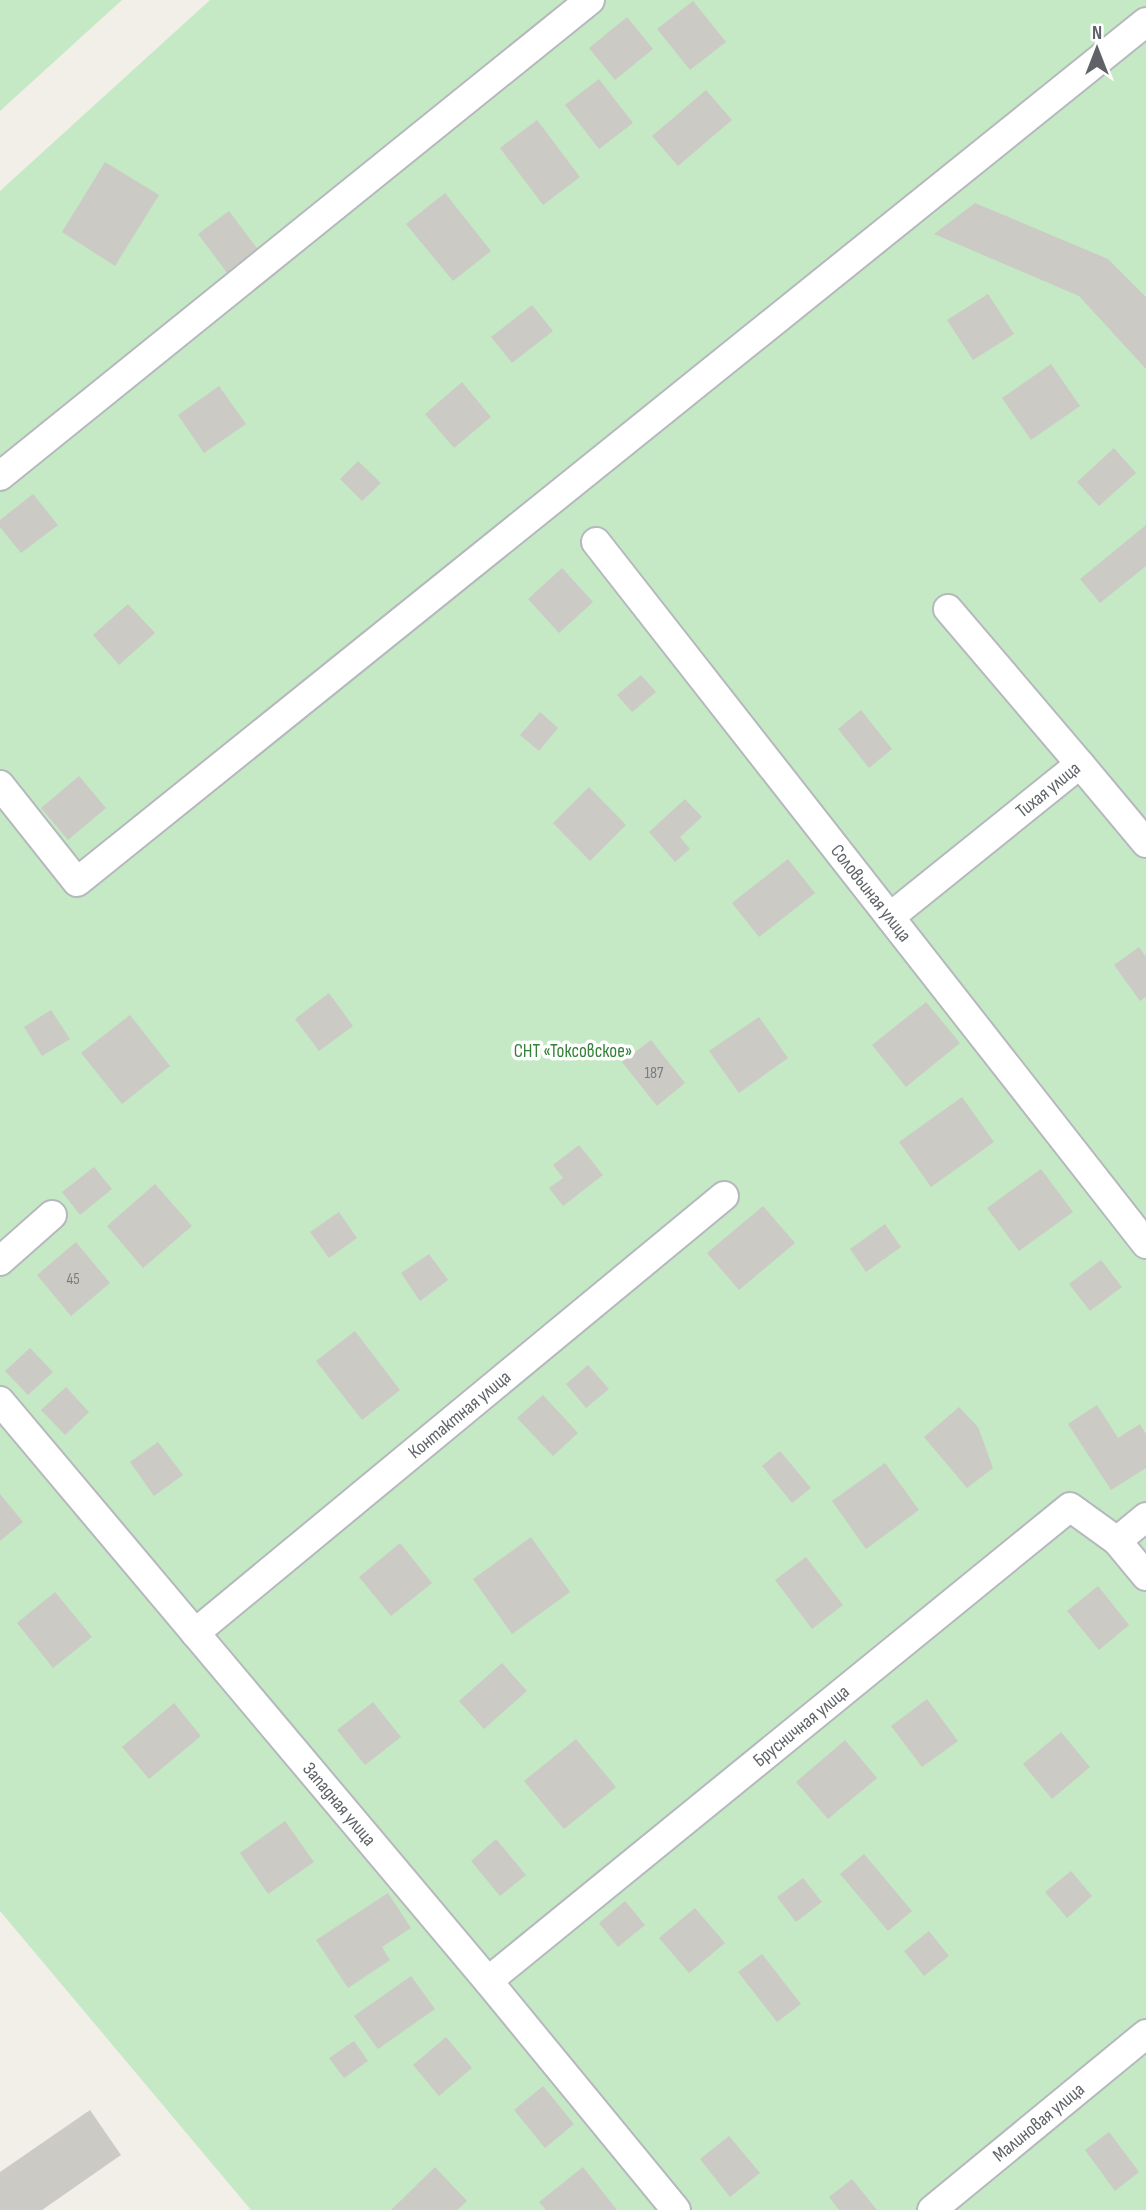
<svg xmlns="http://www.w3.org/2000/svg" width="1146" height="2210" viewBox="0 0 1146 2210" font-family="'Sofia Sans Condensed',sans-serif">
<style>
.green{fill:#c5e8c5}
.building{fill:#cccac5}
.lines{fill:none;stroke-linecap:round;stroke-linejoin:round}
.street-casing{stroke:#b5b8bc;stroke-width:32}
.street{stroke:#fff;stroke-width:28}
.labels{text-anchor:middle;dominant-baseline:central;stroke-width:7;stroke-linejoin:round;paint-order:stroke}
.number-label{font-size:16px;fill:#7a7d7f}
.street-label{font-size:19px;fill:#5f6368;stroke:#fff}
.park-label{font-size:19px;fill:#348238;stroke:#fff}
</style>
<rect width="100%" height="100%" fill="#f1efe8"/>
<path class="green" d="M0,0H122L0,111Z
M210,0H1146V2210H251L0,1911V191Z"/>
<path class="building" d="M693,1L726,42L690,70L657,29Z
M627,17L653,49L615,80L589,48Z
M599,79L633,123L599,149L565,105Z
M706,90L732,120L678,166L652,136Z
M537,120L580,177L543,205L500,148Z
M105,162L159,195L115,266L62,232Z
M445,193L491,251L453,281L406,224Z
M975,203L1108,259L1146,297V369L1079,296L934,234Z
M229,211L259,251L228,274L198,234Z
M988,294L1014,334L973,360L947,320Z
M532,305L553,331L512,363L491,337Z
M1051,364L1080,406L1031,440L1002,398Z
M462,382L491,417L454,448L425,414Z
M219,386L246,424L204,453L178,415Z
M1114,448L1136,473L1099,506L1077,482Z
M358,461L381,483L362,501L340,479Z
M33,494L58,525L21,553L0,527V520Z
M1146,525V566L1100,603L1080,579Z
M562,568L593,602L559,633L528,599Z
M128,604L155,633L119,665L93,635Z
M641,675L656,692L632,712L617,695Z
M861,710L892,749L869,768L838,729Z
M540,712L558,728L539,751L520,735Z
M79,776L106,808L68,840L41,808Z
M589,787L626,825L590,861L553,823Z
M685,799L702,817L680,837L690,849L675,862L649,832Z
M788,859L815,893L759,937L732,903Z
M1139,947L1146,957V997L1140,1001L1114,965Z
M329,993L353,1026L319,1051L295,1019Z
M926,1002L960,1043L906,1087L872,1045Z
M51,1010L70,1039L42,1056L24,1027Z
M130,1015L170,1066L122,1104L81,1053Z
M759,1017L788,1058L739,1093L709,1051Z
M651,1040L685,1083L657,1106L622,1062Z
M962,1097L994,1142L931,1187L899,1142Z
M579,1145L603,1175L563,1206L549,1188L563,1178L553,1165Z
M94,1167L112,1189L80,1215L62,1192Z
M1041,1169L1073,1212L1019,1251L987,1208Z
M155,1184L192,1226L143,1268L107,1226Z
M763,1206L795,1243L739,1290L707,1253Z
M339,1212L357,1238L329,1258L310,1232Z
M885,1224L901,1247L866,1272L850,1249Z
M76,1242L110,1283L71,1316L37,1275Z
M429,1254L448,1280L420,1301L401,1273Z
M1101,1260L1122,1287L1090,1311L1069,1284Z
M355,1331L400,1390L362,1420L316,1361Z
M30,1348L53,1372L28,1395L5,1371Z
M588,1365L609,1389L586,1408L566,1384Z
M66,1387L89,1412L65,1435L41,1410Z
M543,1395L578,1433L553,1456L517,1418Z
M1097,1405L1118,1438L1140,1424L1146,1434V1468L1111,1490L1068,1424Z
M959,1407L978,1427L993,1468L967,1488L924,1437Z
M158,1442L183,1475L154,1496L130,1462Z
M780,1451L811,1488L792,1503L762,1466Z
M885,1463L919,1510L866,1549L832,1501Z
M0,1494L23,1522L0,1541Z
M531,1537L570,1592L512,1634L473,1579Z
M400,1543L432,1583L391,1616L359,1577Z
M806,1557L843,1605L812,1629L775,1580Z
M1098,1586L1129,1625L1099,1650L1067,1611Z
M55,1592L92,1637L53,1668L17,1623Z
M502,1663L527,1691L484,1729L459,1701Z
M927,1699L958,1741L922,1767L891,1726Z
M373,1702L401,1737L365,1765L337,1730Z
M174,1703L201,1736L149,1779L122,1747Z
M1061,1732L1090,1767L1052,1799L1023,1764Z
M576,1739L616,1787L564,1829L524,1781Z
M845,1740L877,1778L828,1819L796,1782Z
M285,1821L314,1862L268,1894L240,1853Z
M496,1839L526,1875L500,1896L471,1861Z
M864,1854L912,1911L888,1931L840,1874Z
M1071,1871L1092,1896L1067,1918L1045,1892Z
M803,1878L822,1902L796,1922L777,1897Z
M388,1893L411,1928L382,1947L390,1960L348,1988L316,1940Z
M625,1901L645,1925L618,1947L599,1923Z
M695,1908L725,1943L689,1973L659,1938Z
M929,1931L949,1956L924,1976L904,1951Z
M762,1954L801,2004L777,2022L738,1972Z
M411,1976L435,2009L378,2049L354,2016Z
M446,2037L472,2068L439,2096L413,2065Z
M354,2041L368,2061L344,2078L329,2058Z
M543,2086L574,2124L545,2148L514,2110Z
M90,2110L121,2155L42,2210H0V2172Z
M1109,2132L1139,2172L1115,2191L1085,2150Z
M729,2136L760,2173L730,2197L700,2159Z
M435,2167L467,2201L457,2210H391Z
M583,2167L617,2210H546L539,2202Z
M852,2179L877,2210H839L829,2197Z"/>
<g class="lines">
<g class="street-casing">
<g id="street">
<path d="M0,476L590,0"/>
<path id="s1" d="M596,542L1146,1244"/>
<path d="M1080,764L1146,843"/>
<path d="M0,785L77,882L1146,22"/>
<path id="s2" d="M890,917L1080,764L948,609"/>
<path d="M0,1261L52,1215"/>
<path id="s3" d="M0,1401L488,1981L676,2210"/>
<path d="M1117,1541L1146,1517"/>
<path id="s4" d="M195,1633L724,1196"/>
<path id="s5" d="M488,1981L1070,1507L1117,1541L1146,1576"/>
<path id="s6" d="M932,2210L1146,2034"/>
</g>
</g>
<use href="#street" class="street"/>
</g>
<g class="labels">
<g class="number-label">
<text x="654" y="1073">187</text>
<text x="73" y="1279">45</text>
</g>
<g class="street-label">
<text stroke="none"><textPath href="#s2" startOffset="203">Тихая улица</textPath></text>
<text stroke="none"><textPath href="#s1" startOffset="446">Соловьиная улица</textPath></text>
<text stroke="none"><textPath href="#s4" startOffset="343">Контактная улица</textPath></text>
<text stroke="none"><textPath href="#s5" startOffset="404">Брусничная улица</textPath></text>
<text stroke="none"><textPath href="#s3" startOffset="527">Западная улица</textPath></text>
<text stroke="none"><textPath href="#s6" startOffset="138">Малиновая улица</textPath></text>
</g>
<g class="park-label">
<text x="573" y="1051">СНТ «Токсовское»</text>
</g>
</g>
<g transform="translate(1097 49)" stroke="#ffffff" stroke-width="5" paint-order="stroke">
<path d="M0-5L12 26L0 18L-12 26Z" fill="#5f6368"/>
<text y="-10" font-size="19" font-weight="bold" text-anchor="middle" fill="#5f6368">N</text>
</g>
</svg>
